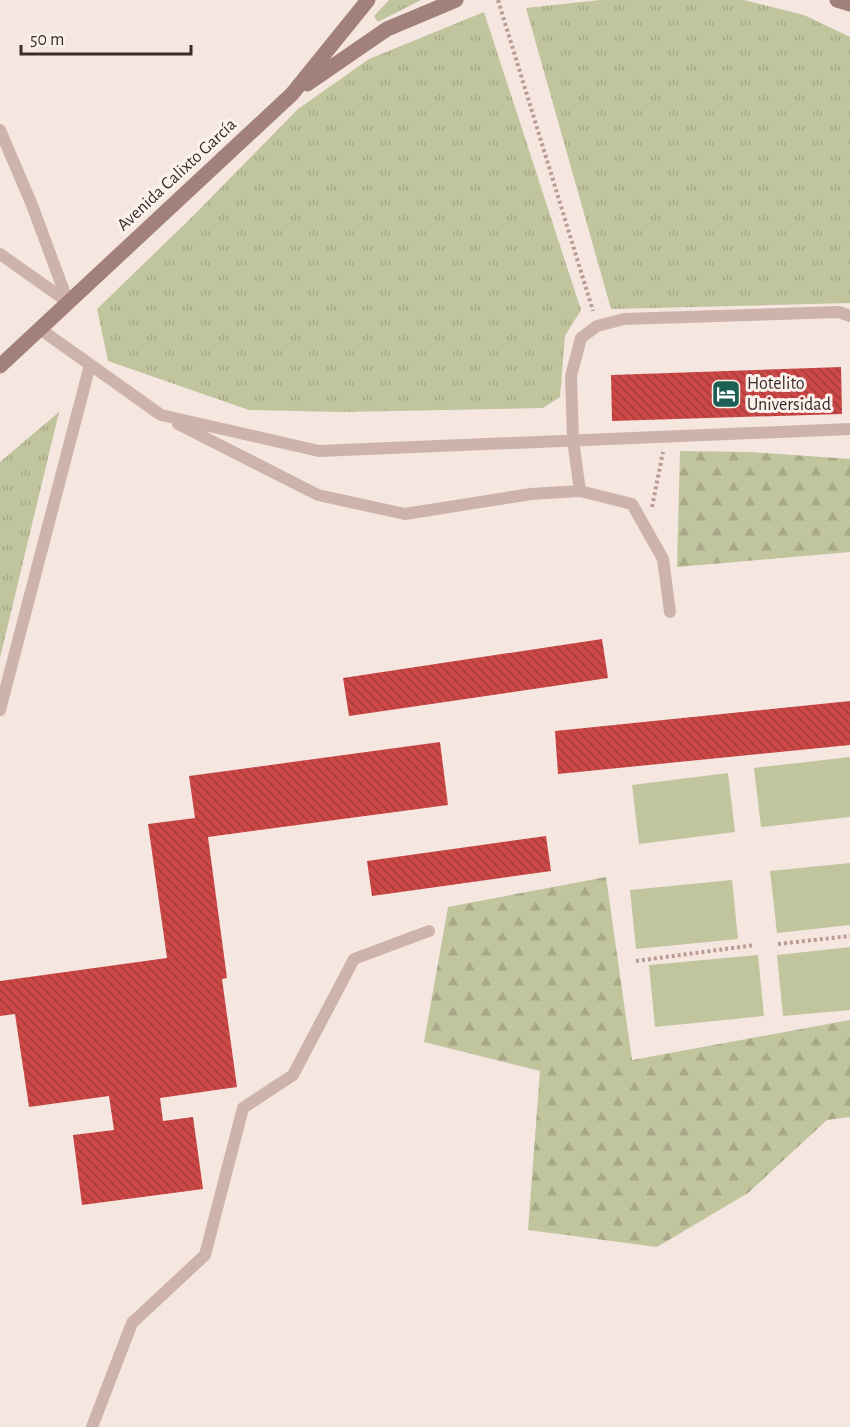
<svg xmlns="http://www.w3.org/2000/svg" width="850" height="1427" viewBox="0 0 850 1427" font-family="'Alegreya Sans',sans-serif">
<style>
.grass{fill:url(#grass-tufts)}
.forest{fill:url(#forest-firs)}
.park{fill:#c1c59e}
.building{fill:url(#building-back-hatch)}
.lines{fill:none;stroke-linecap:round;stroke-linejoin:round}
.path{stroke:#ba9c94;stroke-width:4;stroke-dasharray:3 3;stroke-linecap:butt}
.lane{stroke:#ceb3ab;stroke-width:12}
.secondary{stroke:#a2817b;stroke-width:15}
.labels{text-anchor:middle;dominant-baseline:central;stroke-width:6;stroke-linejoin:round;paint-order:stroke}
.street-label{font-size:18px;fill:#3b2c2a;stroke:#fbf2ed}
.poi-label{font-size:18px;fill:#3b2c2a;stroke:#fbf2ed;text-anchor:start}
</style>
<defs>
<pattern id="grass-tufts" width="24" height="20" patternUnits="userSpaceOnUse" patternTransform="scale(1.5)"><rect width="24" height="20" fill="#c1c59e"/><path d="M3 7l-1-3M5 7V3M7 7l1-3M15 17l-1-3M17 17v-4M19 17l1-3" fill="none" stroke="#a7a988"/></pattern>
<pattern id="forest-firs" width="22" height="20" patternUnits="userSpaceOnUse" patternTransform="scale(1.5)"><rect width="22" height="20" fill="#c1c59e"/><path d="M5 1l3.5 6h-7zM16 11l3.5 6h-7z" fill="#a7a988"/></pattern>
<pattern id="building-back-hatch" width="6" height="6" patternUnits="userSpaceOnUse" patternTransform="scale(1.5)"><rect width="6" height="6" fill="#cc4846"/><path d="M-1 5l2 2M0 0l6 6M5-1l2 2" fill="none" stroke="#a73c3b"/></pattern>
</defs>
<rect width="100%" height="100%" fill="#f5e6e0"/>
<path class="grass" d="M389,0H421L378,22L374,16Z
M600,0H744L804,15L850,37V303L611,309L526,8Z
M484,12L581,310L565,336L560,397L543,408L342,412L249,410L108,361L97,309L191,218L298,109L369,59Z
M59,412L0,658V462Z"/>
<path class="forest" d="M680,451L750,452L850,459V552L677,567Z
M606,877L632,1060L850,1020V1117L827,1120L748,1193L657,1247L528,1230L540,1071L424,1042L448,907Z"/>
<path class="park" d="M850,757V817L761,827L754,768Z
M728,773L735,832L639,844L632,785Z
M850,863V925L777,933L770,871Z
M732,880L738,939L636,949L630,890Z
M850,947V1010L783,1016L777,955Z
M758,955L764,1016L655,1027L649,965Z"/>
<path class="building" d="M841,367L842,414L612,421L611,375Z
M602,639L608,678L349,716L343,678Z
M850,701V745L558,774L555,731Z
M440,742L448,805L208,837L227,978L222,979L237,1087L160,1098L163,1121L193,1117L203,1189L82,1205L73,1135L114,1130L109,1096L29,1107L15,1014L0,1016V981L167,958L148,824L195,818L189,776Z
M546,836L551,871L372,896L367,861Z"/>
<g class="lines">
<path class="path" d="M498,0L593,311
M652,507L663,452
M778,944L850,936
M636,961L755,945"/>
<path class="lane" d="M0,130L32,205L68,302L0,254
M40,329L161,415L319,451L850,429
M178,424L318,495L405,514L531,494L580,491L632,504L663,559L670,612
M580,491L573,440L571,376L581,338L597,326L624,319L839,312L850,316
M0,710L90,365
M92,1427L132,1323L205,1255L243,1108L293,1075L354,959L429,931"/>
<path class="secondary" d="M837,0L850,4
M307,84L387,29L456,0
M0,366L292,94L368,0"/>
</g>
<defs>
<g id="hotel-square" transform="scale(1.5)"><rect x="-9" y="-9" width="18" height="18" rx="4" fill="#1d6055" stroke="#fbf2ed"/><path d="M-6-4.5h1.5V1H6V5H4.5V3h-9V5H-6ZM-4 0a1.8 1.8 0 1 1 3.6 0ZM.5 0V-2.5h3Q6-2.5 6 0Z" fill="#fff"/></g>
</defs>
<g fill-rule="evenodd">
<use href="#hotel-square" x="726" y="394"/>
</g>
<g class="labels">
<g class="street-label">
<text transform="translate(177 175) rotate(-43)">Avenida Calixto García</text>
</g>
<g class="poi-label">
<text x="747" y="384">Hotelito<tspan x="747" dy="21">Universidad</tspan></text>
</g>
</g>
<path d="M21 45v9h170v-9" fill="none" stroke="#3b2c2a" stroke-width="3"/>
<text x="30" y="45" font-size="18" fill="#3b2c2a" stroke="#fbf2ed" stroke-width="4.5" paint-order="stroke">50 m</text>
</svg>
